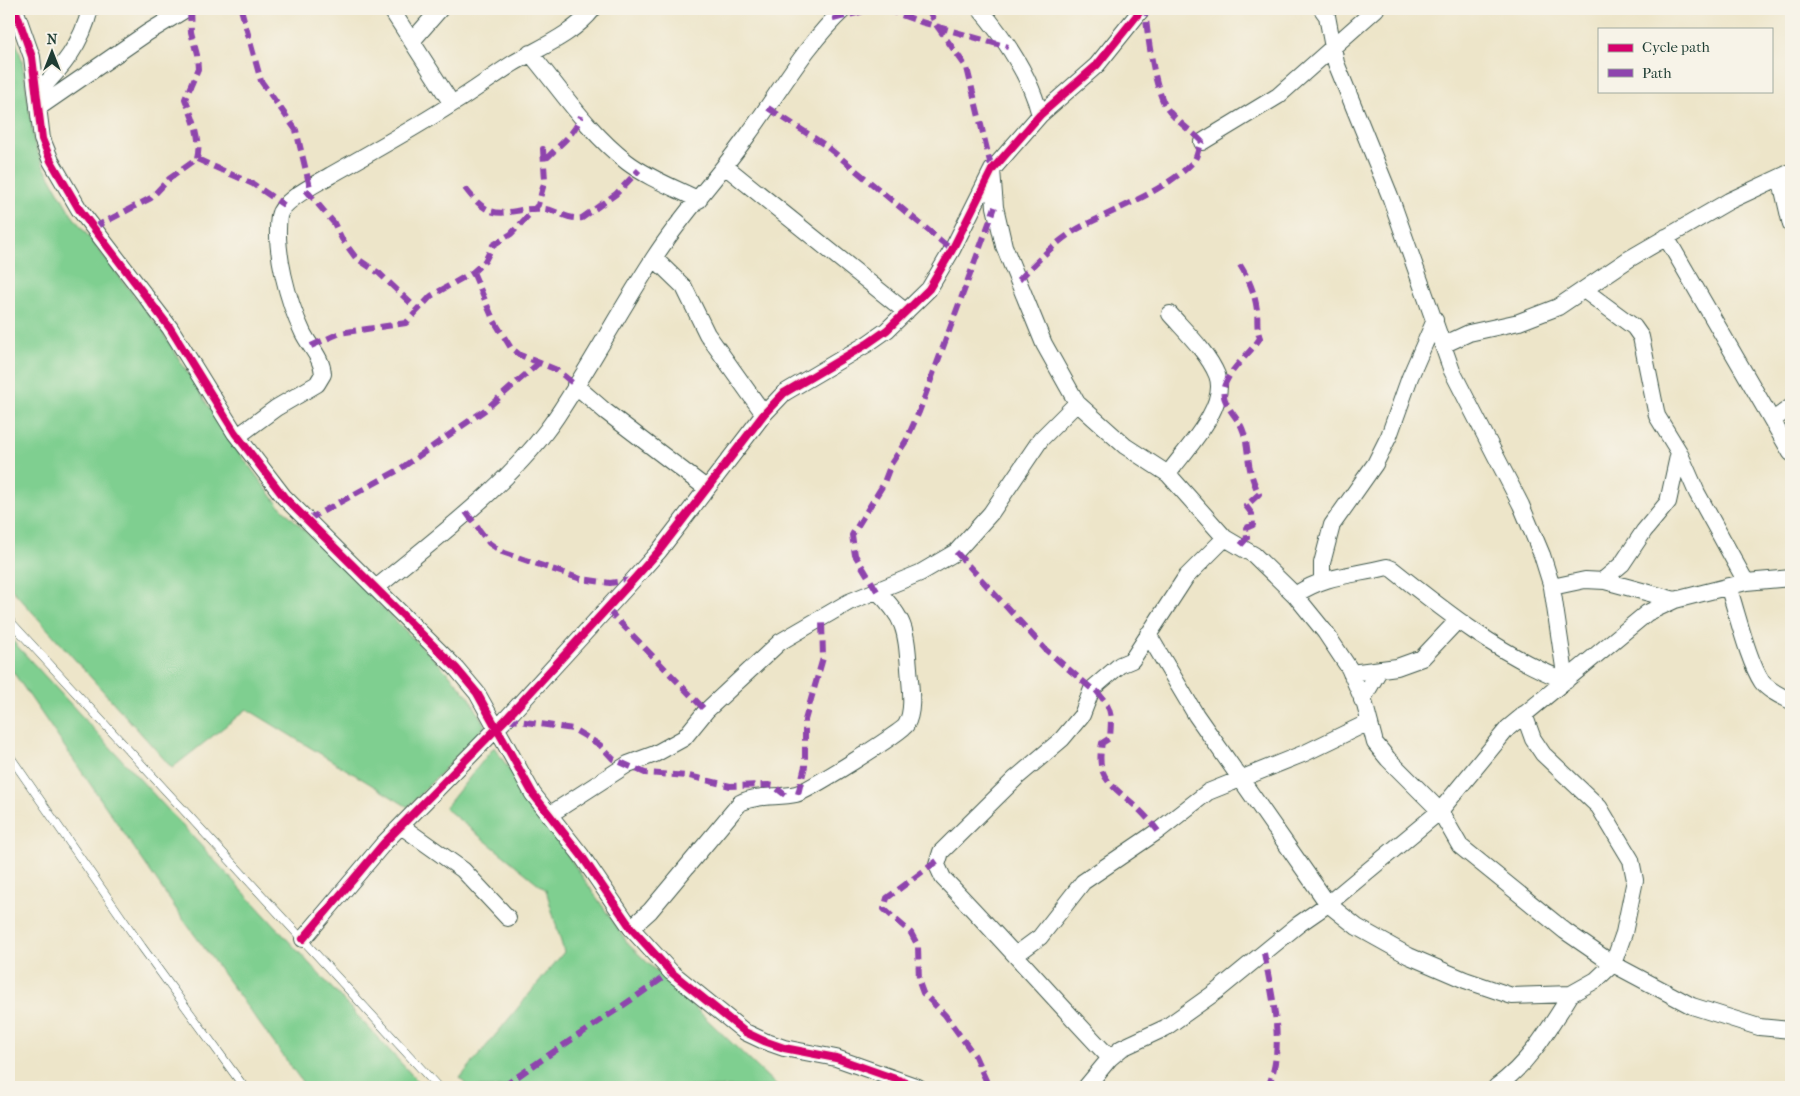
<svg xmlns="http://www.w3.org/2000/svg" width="1800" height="1096" viewBox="0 0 1800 1096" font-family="'IM FELL French Canon',serif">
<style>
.green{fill:#7fcf90;stroke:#4f8662}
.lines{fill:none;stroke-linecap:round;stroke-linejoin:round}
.lane-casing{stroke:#3e564a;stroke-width:9}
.street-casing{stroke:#3e564a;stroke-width:18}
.lane{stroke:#fff;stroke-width:8}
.street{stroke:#fff;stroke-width:16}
.quiet{stroke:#8e44ad;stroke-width:6;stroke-dasharray:12 6;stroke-linecap:butt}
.cycleway-casing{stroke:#f7f3e8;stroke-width:11}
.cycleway{stroke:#d6006c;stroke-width:8}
</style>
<rect width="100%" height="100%" fill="#f7f3e8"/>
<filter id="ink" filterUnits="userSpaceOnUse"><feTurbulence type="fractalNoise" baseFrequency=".02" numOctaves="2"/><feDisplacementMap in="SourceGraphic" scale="10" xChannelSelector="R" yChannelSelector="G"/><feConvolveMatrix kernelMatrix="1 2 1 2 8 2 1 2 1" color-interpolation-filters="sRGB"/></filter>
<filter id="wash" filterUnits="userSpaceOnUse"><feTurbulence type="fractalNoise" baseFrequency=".0096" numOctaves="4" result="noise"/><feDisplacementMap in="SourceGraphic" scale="20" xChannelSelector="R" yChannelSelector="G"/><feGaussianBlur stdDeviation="1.12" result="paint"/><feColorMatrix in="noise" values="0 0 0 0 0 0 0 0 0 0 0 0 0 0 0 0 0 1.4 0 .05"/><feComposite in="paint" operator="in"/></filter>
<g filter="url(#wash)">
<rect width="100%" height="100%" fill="#ede5c9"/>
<path class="green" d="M9,19L22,60L34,142L43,165L71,214L163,333L228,438L277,503L449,674L470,698L485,726L408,807L247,709L172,768L9,586Z
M9,637L423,1087H306L183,919L9,666Z
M494,747L629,945L778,1087H468L460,1078L564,952L546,890L445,808Z"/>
</g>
<g filter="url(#ink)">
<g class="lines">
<g class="lane-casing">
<path id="lane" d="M9,620L438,1087
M9,755L142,947L244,1087"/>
</g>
<g class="street-casing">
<path id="street" d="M15,9L32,57L42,139L51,161L79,209L170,328L235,433L284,497L456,668L477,693L533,794L581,855L631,928L671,972L745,1032L764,1041L784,1048L836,1058L918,1087
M391,9L452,104
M980,9C1006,40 1030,75 1040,115
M1322,9L1327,16L1336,63L1390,196L1452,371L1521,505L1542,555L1552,587L1566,681
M413,40L440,9
M530,53C561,90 589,133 627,162C648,178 675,188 699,200
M37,93C62,68 82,44 90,9
M38,108L147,33L186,9
M1202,142L1278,96L1376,9
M726,167L906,312
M992,170L995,207L1004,246L1044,344L1077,403L1125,446L1168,474L1225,538L1254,555L1295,595L1325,632L1349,668L1365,705L1375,743L1388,759L1440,811L1460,846L1565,931L1613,964L1692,1006L1759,1027L1791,1030
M1780,177L1791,225
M1666,237L1791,453
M654,258L684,287L707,334L764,414
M1584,290L1634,327L1641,337L1657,416L1679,452L1697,493L1746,582
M1443,345L1469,333L1519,322L1558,307L1629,259L1729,201L1791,172
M575,385L605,411L706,488
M1773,420L1791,407
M238,436L276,408L317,384L323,374C322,358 310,347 303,333C288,302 274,250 279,216C282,200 318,183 331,175C372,152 413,129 452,104C473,91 492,77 512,64C539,48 574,34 593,9
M1168,474C1185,450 1229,406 1217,375C1208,353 1186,332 1170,314
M1322,580V563L1332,525L1375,464L1389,436L1410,377L1435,320
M1602,581L1622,564L1644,531L1668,502L1679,452
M1728,586C1737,612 1748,661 1762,682C1769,691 1781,696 1791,701
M1552,587L1585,580L1605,581L1675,600
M376,588C436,538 513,482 557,416C591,365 620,310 654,258C682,214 720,175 750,132C780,91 807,43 844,9
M1295,595C1327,574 1352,576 1387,567L1392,569C1447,613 1500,655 1566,681
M1148,634L1196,715L1328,904L1357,927L1409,956L1465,980L1512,996L1571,994L1596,980L1613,964L1624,933L1635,880L1631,860L1599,807L1543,754L1533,739L1524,714
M1351,673L1397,667L1422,658L1457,621
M1362,700L1380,669
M549,815L628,764L655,754L684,738L706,711L780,642L849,602L920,573L956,552L991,513L1041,439L1077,403
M401,826L463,870L508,918
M631,928L650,911L740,803C758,794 778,798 796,794C806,792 901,733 906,725C915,710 910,685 909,668C906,630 905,618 877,591
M303,939L384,843L506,719L634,579L659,551L764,414L784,393L867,344L887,330L929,289L952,250L992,170L1040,115L1097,65L1142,9
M1017,954L1040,937L1083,882L1158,831L1208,792L1305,753L1369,722
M1110,1058C1054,999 1000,937 943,878L937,865L941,852L1016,778L1062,739L1082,715L1092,689L1120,665L1132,660L1186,577L1225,538
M1086,1087L1110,1058L1122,1048L1165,1028L1217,991L1299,924L1328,904L1440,811L1508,728L1647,613L1675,600L1746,582L1791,578
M1496,1087C1530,1062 1549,1029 1571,994"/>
</g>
<use href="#lane" class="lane"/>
<use href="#street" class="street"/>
<path class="quiet" d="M190,9L191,32L197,55L198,69L185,99C193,119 202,138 197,159
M241,9L261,81L296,130L310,187
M885,9L921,22L1008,47
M928,9L937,26L967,68L992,170
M833,19L872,9
M768,108L825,145L952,250
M465,188C496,229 506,206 545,209C559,211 566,220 582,218L616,194L639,170
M306,190L334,223L342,239L356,258L379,273L419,311
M93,228L151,198L169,179L197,159L253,184L284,205
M1240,265C1249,279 1255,294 1257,310C1258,321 1256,327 1260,338C1250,354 1230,368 1224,387C1220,402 1236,415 1242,428C1248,442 1247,455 1250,469C1252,478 1255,486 1259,494L1246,506L1252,514L1253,525L1246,528L1247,538L1240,546
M473,272L493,319L511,348L520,355L557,370L575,385
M1019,280C1039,259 1061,236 1087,224C1119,208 1169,188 1193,162C1199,155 1197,147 1202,142C1192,131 1173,119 1166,107C1154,87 1147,32 1145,9
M311,346L340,333L406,323L431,296L473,272L485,261L493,245L511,234L538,205L545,180L543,149L548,157C561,143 575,134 581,116
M466,512L489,543L502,552L581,579L610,583L632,580
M307,520L397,471L485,410L541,361
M956,552L1046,650L1092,689H1095C1112,710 1112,710 1110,738L1102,743C1097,771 1104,780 1125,797C1137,807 1149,819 1158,831
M877,591L855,555L852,535L883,485L891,464L906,441L919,412L995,207
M607,609L706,711
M506,719L573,729L600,745L613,759L645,773L689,776L730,786L768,785L774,786L785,795
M798,794L805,766V720L823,658L822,620
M937,861L887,898L884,909L911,933L918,946L919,982L923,993L945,1015L975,1056L989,1087
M1264,953C1272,997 1286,1045 1268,1087
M503,1087C558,1047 616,1012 671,972"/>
<g class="cycleway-casing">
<path id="cycleway" d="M15,9L32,57L42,139L51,161L79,209L170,328L235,433L284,497L456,668L477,693L533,794L581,855L631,928L671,972L745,1032L764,1041L784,1048L836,1058L918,1087
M303,939L384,843L506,719L634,579L659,551L764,414L784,393L867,344L887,330L929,289L952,250L992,170L1040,115L1097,65L1142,9"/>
</g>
<use href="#cycleway" class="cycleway"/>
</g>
</g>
<rect width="1800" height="1096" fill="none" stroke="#f7f3e8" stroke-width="30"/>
<rect x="1598" y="28" width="175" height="65" fill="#f7f3e8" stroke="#a1aaa0"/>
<rect x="1608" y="44" width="25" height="8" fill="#d6006c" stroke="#a1aaa0"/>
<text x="1642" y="52" font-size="15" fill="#1f3d34">Cycle path</text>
<rect x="1608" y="69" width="25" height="8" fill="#8e44ad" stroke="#a1aaa0"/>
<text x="1642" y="78" font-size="15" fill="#1f3d34">Path</text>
<g transform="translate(52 52)" stroke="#f7f3e8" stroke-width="4" paint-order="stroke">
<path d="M0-4L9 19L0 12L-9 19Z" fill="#1f3d34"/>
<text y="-8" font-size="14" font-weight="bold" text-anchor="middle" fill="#1f3d34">N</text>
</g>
</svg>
